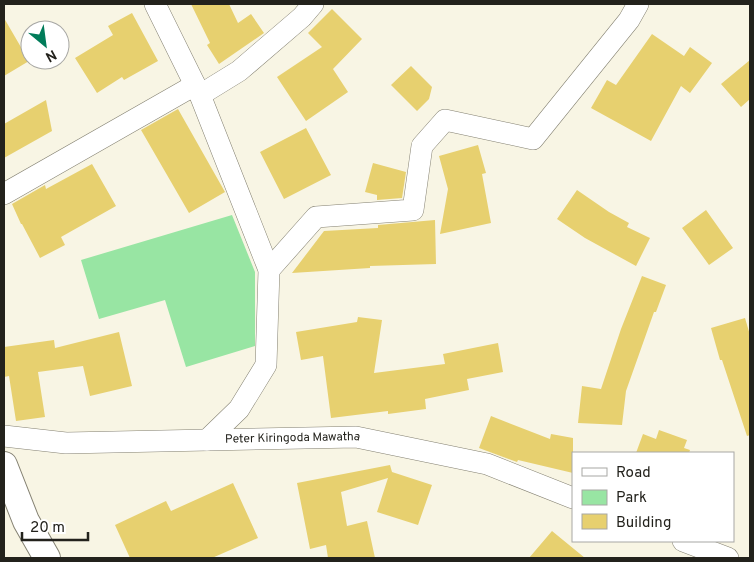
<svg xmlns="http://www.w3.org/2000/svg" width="754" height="562" viewBox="0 0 754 562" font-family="Overpass,sans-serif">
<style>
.green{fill:#98e5a3}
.building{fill:#e7d06f}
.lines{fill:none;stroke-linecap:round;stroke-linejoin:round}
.minor-casing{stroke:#848172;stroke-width:22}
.tertiary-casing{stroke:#848172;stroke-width:28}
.minor{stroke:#fff;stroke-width:21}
.tertiary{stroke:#fff;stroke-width:26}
.labels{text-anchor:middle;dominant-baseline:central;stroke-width:5;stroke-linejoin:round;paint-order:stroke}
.street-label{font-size:12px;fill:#23221c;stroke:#fff}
</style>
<rect width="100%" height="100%" fill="#f8f5e4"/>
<path class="green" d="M232,215L255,272V346L186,367L165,300L99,319L81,260Z"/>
<path class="building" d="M191,4H229L238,23L251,14L264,33L219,64L207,45L210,43Z
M332,9L362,39L333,69L348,92L306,121L277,77L322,47L308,33Z
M132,13L158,61L124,80L122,77L97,93L75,58L113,35L108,26Z
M4,18L29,61L4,76Z
M652,34L684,56L690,47L712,63L690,93L681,86L651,141L591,108L607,80L616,85Z
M750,60V99L741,107L721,84Z
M411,66L432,87L429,99L417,111L391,85Z
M46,100L52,131L4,158V124Z
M178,109L225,192L189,213L141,130Z
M306,128L331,175L284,199L260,152Z
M478,145L486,173L482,174L491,223L440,234L448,189L439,156Z
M373,163L406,172L402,198L377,200V195L365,192Z
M92,164L116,206L61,237L65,245L40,258L22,224H21L12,204L45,185L46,189Z
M577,190L609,212L629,223L627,227L650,238L636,266L585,238L557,219Z
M706,210L733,248L709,265L682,228Z
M435,220L436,264L370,266V268L292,273L324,231L378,228V225Z
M642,276L666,285L656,312H654L626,391L622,425L578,423L582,386L601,389L621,329Z
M358,317L382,320L374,373L445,364L443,354L498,343L503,372L467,379L469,390L425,399L426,409L388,414V411L331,418L323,356L301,360L296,332L357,322Z
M745,318L750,335V435L747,436L722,360H720L711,328Z
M119,332L132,386L90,396L83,366L38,372L45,417L16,421L9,376L4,377V347L54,340L55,348Z
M491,416L550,439L551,434L573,438V473L518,460L517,462L479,448Z
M659,430L687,440L684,448L690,450L689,453H636L643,434L656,439Z
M390,465L392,472L432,485L418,525L377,512L388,478L341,492L347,526L367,521L375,558H328L326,545L310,549L297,483Z
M233,483L258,538L212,558H130L115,525L166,501L171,511Z
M552,531L585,558H529Z"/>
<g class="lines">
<g class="minor-casing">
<g id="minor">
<path d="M155,4L200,95L269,270L266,365L239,409L207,440"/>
<path d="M200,95L239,71L302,17L313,4"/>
<path d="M4,194L195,85"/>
<path d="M269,270L316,217L413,210L422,146L445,120L533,139L629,20L638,4"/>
<path id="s1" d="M4,436L66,443L356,437L487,464L573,498"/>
<path d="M683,541L728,558"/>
</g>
</g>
<g class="tertiary-casing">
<path id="tertiary" d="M4,465L26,521L47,558"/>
</g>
<use href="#minor" class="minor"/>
<use href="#tertiary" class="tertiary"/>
</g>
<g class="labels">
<g class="street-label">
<text stroke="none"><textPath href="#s1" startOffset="289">Peter Kiringoda Mawatha</textPath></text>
</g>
</g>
<rect width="754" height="562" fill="none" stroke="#23221c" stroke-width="10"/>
<rect x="572" y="452" width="162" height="90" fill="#ffffff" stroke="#a7a7a4"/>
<rect x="582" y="468" width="25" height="8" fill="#ffffff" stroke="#a7a7a4"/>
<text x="616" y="477" font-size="15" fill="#23221c">Road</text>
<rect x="582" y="490" width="25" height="15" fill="#98e5a3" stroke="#a7a7a4"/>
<text x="616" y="502" font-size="15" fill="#23221c">Park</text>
<rect x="582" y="514" width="25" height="15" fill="#e7d06f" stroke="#a7a7a4"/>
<text x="616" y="527" font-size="15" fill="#23221c">Building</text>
<g transform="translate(45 45) rotate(151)"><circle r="24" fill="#ffffff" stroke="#a7a7a4"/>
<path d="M0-4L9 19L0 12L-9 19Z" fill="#017c5a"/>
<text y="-8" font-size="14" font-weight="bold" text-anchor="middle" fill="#23221c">N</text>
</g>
<path d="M22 532v8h66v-8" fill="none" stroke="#23221c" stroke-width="2.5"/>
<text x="30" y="532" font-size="15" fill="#23221c" stroke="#ffffff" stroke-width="4" paint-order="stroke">20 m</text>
</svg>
